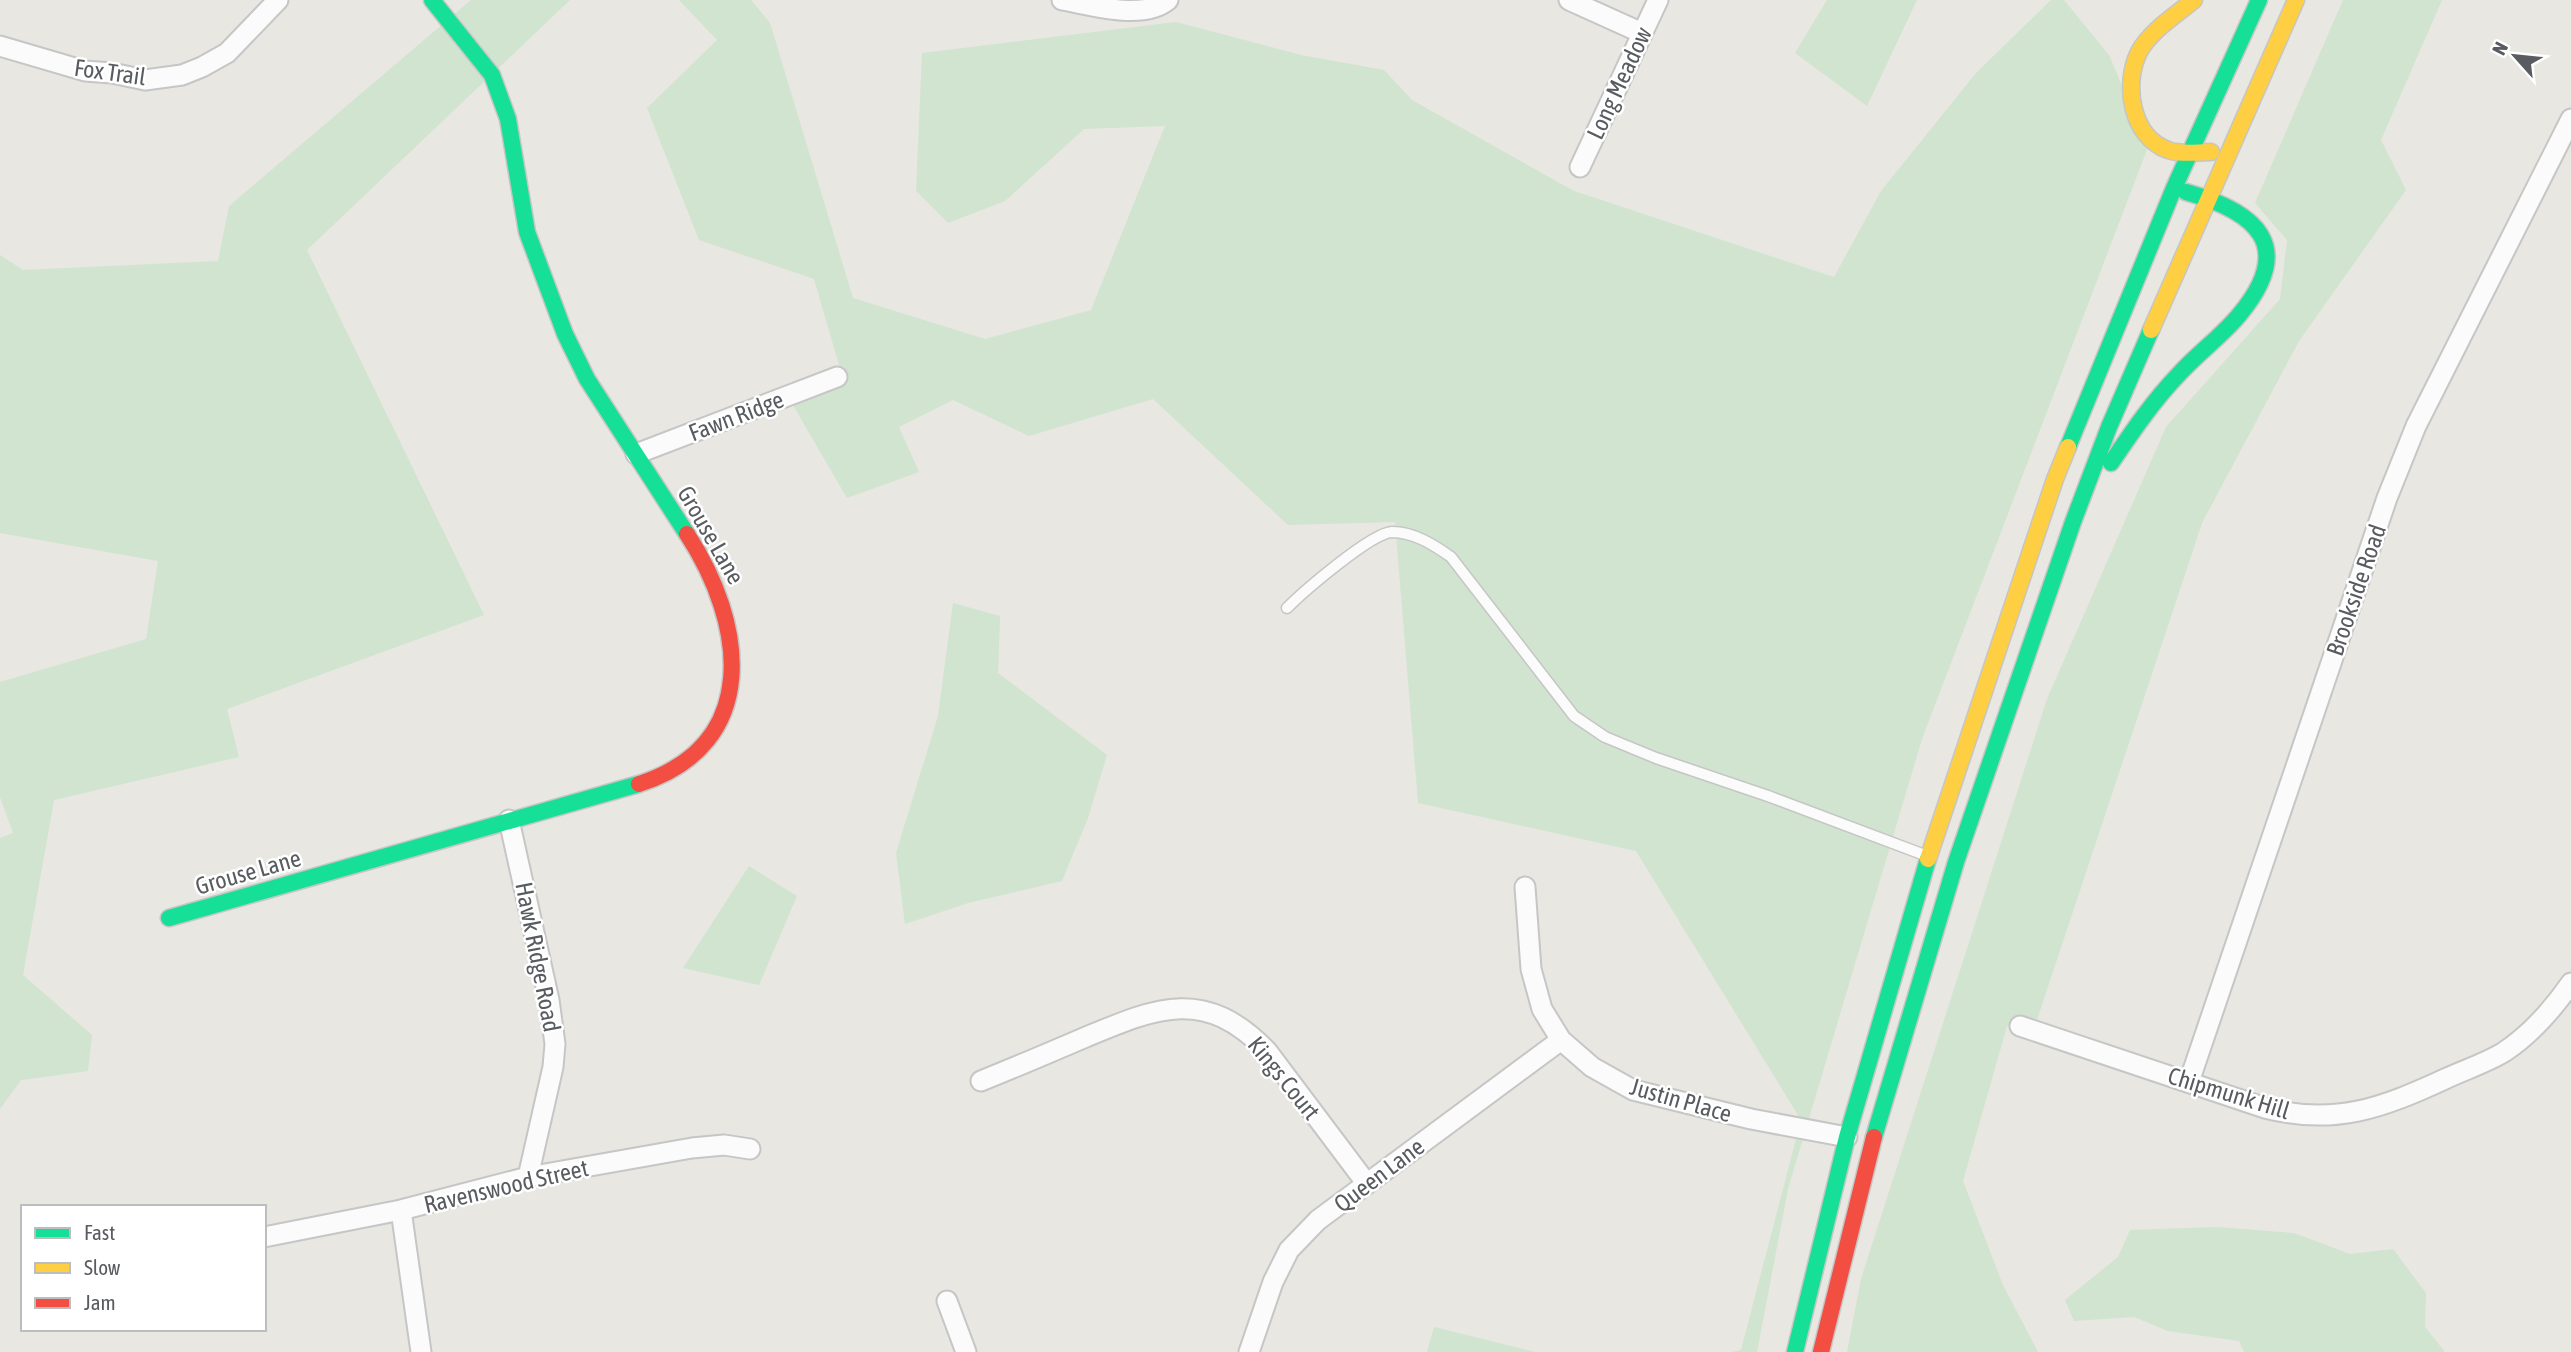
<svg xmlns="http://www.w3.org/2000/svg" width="2571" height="1352" viewBox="0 0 2571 1352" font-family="'Asap Condensed',sans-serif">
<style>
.green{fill:#d0e4cf}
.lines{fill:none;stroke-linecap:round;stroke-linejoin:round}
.lane-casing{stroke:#c5c6c5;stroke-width:13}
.street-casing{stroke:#c5c6c5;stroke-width:23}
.fast-casing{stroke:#c5c6c5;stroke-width:19}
.slow-casing{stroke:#c5c6c5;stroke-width:19}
.jam-casing{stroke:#c5c6c5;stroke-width:19}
.lane{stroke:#fcfbfb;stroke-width:10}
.street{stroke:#fcfbfb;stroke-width:19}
.fast{stroke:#16e098;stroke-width:16}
.slow{stroke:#ffcf43;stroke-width:16}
.jam{stroke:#f24e42;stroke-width:16}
.labels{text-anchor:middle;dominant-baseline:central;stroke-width:5;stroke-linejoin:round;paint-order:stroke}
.street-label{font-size:24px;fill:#585b5f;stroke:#fff}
</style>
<rect width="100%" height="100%" fill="#e8e7e2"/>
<path class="green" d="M471,0H570L307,250L484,615L227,709L239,757L54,800L23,975L92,1035L88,1071L21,1080L0,1109V838L13,833L0,797V682L146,639L158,561L0,533V255L23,270L218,261L229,206Z
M679,0H751L770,23L853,298L985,339L1091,310L1165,126L1084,129L1005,201L948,223L916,191L922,53L1176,22L1301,55L1384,70L1412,100L1574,191L1834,277L1881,191L1976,73L2051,0H2064L2109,55L2148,147L1922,739L1788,1189L1757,1352H1732L1741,1350L1801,1120L1636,851L1418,803L1395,522L1288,525L1153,399L1029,436L953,400L899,427L919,472L847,498L790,400L844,382L814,279L699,240L647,108L717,40Z
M1827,0H1917L1867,106L1795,53Z
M2343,0H2442L2381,140L2406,190L2299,341L2202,523L2033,1032L2007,1026L1963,1181L2003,1285L2038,1352H1847L1861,1279L2047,699L2166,427L2280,299L2287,240L2255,203Z
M953,603L1000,616L998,673L1107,755L1088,818L1062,881L968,903L905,924L896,853L938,716Z
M749,866L797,896L759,985L683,968Z
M2217,1227L2294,1233L2350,1254L2393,1249L2426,1293L2425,1327L2445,1352H2244L2239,1341L2168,1331L2134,1317L2074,1321L2065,1300L2118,1257L2130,1230Z
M1434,1327L1535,1352H1427Z"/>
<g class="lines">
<g class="lane-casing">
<path id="lane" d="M1287,608C1303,592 1371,533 1392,532C1414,532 1434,545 1451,557L1574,716L1605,737L1656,758L1768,796L1922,854"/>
</g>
<g class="street-casing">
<path id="street" d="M1062,0C1092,5 1143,21 1168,0
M1569,0L1642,33
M0,46L85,71L112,73L145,80L182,75L202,67L227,53L278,0
M1580,167L1658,0
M636,454L837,377
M509,820L549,1000L555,1044L553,1067L528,1177
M1525,887L1531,969L1542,1009L1561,1040L1592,1067L1633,1090L1751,1119L1847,1137
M2020,1026L2265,1108C2335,1126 2382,1108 2445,1079C2464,1070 2486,1063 2504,1052C2531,1034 2553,1009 2571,983
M981,1081C1016,1067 1051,1052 1086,1037C1158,1007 1205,987 1267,1051L1367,1184
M2189,1082L2387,498L2416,426L2571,119
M401,1210L421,1352
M264,1237L401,1210L528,1177L692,1148L724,1145L750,1149
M947,1301L966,1352
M1249,1352L1273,1282L1289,1250L1318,1220L1561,1040"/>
</g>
<g class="fast-casing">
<path id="fast" d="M432,0L492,75L508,119L527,232L565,334L587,379L687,534
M2068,447L2174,188L2259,0
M2111,463C2132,432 2153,401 2179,374C2198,353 2222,336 2240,314C2296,246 2257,212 2186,192
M169,918L639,784
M1874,1137L1956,862L2073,522L2109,427L2151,330
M1795,1352L1847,1137L1928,859"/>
</g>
<g class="slow-casing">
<path id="slow" d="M2194,0C2176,15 2150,31 2139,52C2123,84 2131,137 2168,150C2181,155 2197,152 2211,152
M2151,330L2296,0
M1928,859L2055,479L2068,447"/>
</g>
<g class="jam-casing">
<path id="jam" d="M639,784C763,744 745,623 687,534
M1821,1352L1874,1137"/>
</g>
<use href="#lane" class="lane"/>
<use href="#street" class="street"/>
<use href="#fast" class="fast"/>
<use href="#slow" class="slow"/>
<use href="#jam" class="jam"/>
</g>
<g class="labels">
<g class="street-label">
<text transform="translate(110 72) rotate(8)">Fox Trail</text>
<text transform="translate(1619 83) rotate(-65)">Long Meadow</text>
<text transform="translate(736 416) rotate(-21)">Fawn Ridge</text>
<text transform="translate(711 535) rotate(60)">Grouse Lane</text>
<text transform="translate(2356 590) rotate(-71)">Brookside Road</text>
<text transform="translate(248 872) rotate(-16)">Grouse Lane</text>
<text transform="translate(538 957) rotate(79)">Hawk Ridge Road</text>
<text transform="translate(1284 1078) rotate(51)">Kings Court</text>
<text transform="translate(2229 1093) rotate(17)">Chipmunk Hill</text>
<text transform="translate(1681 1100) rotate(16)">Justin Place</text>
<text transform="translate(1379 1175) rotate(-37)">Queen Lane</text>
<text transform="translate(506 1186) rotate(-13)">Ravenswood Street</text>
</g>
</g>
<rect x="21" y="1205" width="245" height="126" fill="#ffffff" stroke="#bcbdbf" stroke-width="2"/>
<rect x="35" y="1228" width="35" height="10" fill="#16e098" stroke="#bcbdbf" stroke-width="2"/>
<text x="84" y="1240" font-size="21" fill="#585b5f">Fast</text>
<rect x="35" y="1263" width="35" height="10" fill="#ffcf43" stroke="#bcbdbf" stroke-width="2"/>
<text x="84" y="1275" font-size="21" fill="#585b5f">Slow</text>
<rect x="35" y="1298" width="35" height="10" fill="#f24e42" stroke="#bcbdbf" stroke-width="2"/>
<text x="84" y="1310" font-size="21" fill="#585b5f">Jam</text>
<g transform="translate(2515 56) rotate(297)" stroke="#ffffff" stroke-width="5" paint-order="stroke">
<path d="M0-5L12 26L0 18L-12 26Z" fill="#585b5f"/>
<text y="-10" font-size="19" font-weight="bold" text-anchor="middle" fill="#585b5f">N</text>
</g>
</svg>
